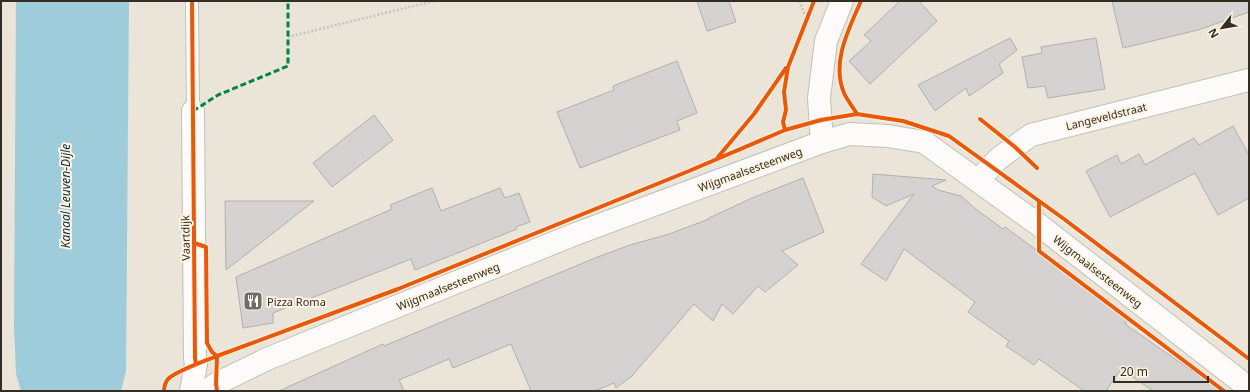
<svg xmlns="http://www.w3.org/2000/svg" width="1250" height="392" viewBox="0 0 1250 392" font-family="'Noto Sans',sans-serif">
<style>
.water{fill:#9eccda}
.building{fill:#d6d2d1;stroke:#b3afaf}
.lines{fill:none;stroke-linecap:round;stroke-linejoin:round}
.lane-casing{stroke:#c5c0b7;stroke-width:14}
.street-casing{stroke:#c5c0b7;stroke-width:24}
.secondary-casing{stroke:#c5c0b7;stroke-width:24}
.path{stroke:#c7c5c0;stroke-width:2.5;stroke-dasharray:2 2;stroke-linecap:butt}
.lane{stroke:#fcfbf9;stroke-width:12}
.street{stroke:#fcfbf9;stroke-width:22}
.secondary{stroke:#fcfbf9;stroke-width:22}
.quiet{stroke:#00873e;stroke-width:3;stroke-dasharray:6 3;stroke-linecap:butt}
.cycleway-casing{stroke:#fef4e3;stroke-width:6}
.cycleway{stroke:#e8590c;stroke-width:4}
.labels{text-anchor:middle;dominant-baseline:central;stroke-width:4;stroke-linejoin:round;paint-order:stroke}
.street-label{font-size:11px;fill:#322d25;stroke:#fef4e3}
.poi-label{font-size:11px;fill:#322d25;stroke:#fef4e3;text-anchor:start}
.water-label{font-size:12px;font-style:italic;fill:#0d2e39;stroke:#fef4e3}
</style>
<rect width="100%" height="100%" fill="#eae4d9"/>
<path class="water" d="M16,1H129L126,371L121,391H21L16,374L14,326Z"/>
<path class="building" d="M697,1H729L736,22L707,31Z
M900,1H919L937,21L870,84L849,61L871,41L864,35Z
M1112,1H1249V12L1198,30L1123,48Z
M1010,38L1017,50L999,64L1003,73L969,96L966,88L935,111L918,85Z
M1096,38L1105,89L1048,98L1045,86L1028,88L1022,57L1042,53L1041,47Z
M677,61L697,113L677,121L680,130L580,168L557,112L614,90L613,86Z
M374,115L393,140L332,187L313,163Z
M1233,126L1249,155V198L1218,215L1195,173L1110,217L1086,171L1117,155L1121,164L1139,154L1145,165L1194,138L1199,145Z
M873,174L946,180L932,186L938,190L961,196L977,210L1003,229L1005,227L1129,318L1125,324L1221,391H1153L1121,369L1106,391H1084L1039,359L1034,365L1006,346L1009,341L968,312L975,302L904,249L886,281L861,264L914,194L886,206L872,197Z
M803,178L824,232L782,251L798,265L765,292L758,286L733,314L722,304L713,321L694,304L632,376L616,388L614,383L595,391H531L511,344L453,368L449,359L399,380L404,391H279L383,344L384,346L595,258L630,245L669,234L709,219V218L752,198Z
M432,188L441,211L500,188L505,198L519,193L530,222L516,227L517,229L415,270L411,259L273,313V323L243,328L236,277L392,209L390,205Z
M225,201H314L226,270Z"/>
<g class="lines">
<g class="lane-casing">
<path id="lane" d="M192,1L193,111"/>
</g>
<g class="street-casing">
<path id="street" d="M822,142L819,98L826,41L842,1
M978,181L998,159L1031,135L1249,80
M191,391L196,364L195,358L193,111"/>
</g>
<g class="secondary-casing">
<path id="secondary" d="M207,391L216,384L267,359L573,235L822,142L850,134L888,136L924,142L1039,225L1249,388"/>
</g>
<path class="path" d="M799,1L806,16
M288,37L434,1"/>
<use href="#lane" class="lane"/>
<use href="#street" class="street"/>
<use href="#secondary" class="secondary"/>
<path class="quiet" d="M193,111L218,95L288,66V1"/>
<g class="cycleway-casing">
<path id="cycleway" d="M192,1L195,358L196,364
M857,114C853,107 847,100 844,93C831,62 849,29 861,1
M980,119L1015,147L1037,168
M785,130L783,122L786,110L784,92L788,67L814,1
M718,157L754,114L786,68
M1039,201V251L1224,391
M194,243L206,247L207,343L212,352L217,356L398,289L689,171L785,130L821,120L857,114L903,121L949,136L1064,219L1249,359
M164,391C164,386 165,383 168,379C176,371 205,361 217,356L216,384L217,391"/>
</g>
<use href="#cycleway" class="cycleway"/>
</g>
<defs>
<g id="restaurant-square" transform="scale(1)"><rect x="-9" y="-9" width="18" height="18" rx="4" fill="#726d64" stroke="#fef4e3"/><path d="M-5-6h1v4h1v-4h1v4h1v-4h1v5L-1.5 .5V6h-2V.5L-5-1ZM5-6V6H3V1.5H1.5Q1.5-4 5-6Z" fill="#fff"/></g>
</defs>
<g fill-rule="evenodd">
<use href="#restaurant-square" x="253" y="301"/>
</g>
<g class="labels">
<g class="street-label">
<text transform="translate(1106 116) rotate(-14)">Langeveldstraat</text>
<text transform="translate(750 169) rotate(-20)">Wijgmaalsesteenweg</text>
<text transform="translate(185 238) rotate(-91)">Vaartdijk</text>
<text transform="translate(1098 271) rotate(38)">Wijgmaalsesteenweg</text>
<text transform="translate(448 286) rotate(-22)">Wijgmaalsesteenweg</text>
</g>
<g class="poi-label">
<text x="267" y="301">Pizza Roma</text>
</g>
<g class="water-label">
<text transform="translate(65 196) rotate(-90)">Kanaal Leuven-Dijle</text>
</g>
</g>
<rect width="1250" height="392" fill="none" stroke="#322d25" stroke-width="4"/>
<g transform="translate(1222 28) rotate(239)" stroke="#fef4e3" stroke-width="3" paint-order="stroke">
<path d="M0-3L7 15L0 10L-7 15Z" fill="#322d25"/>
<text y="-6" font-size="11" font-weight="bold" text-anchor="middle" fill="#322d25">N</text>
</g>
<path d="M1114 376v6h94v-6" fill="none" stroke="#322d25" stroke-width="2"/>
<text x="1120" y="376" font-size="12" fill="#322d25" stroke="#fef4e3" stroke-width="3" paint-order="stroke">20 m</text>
</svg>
